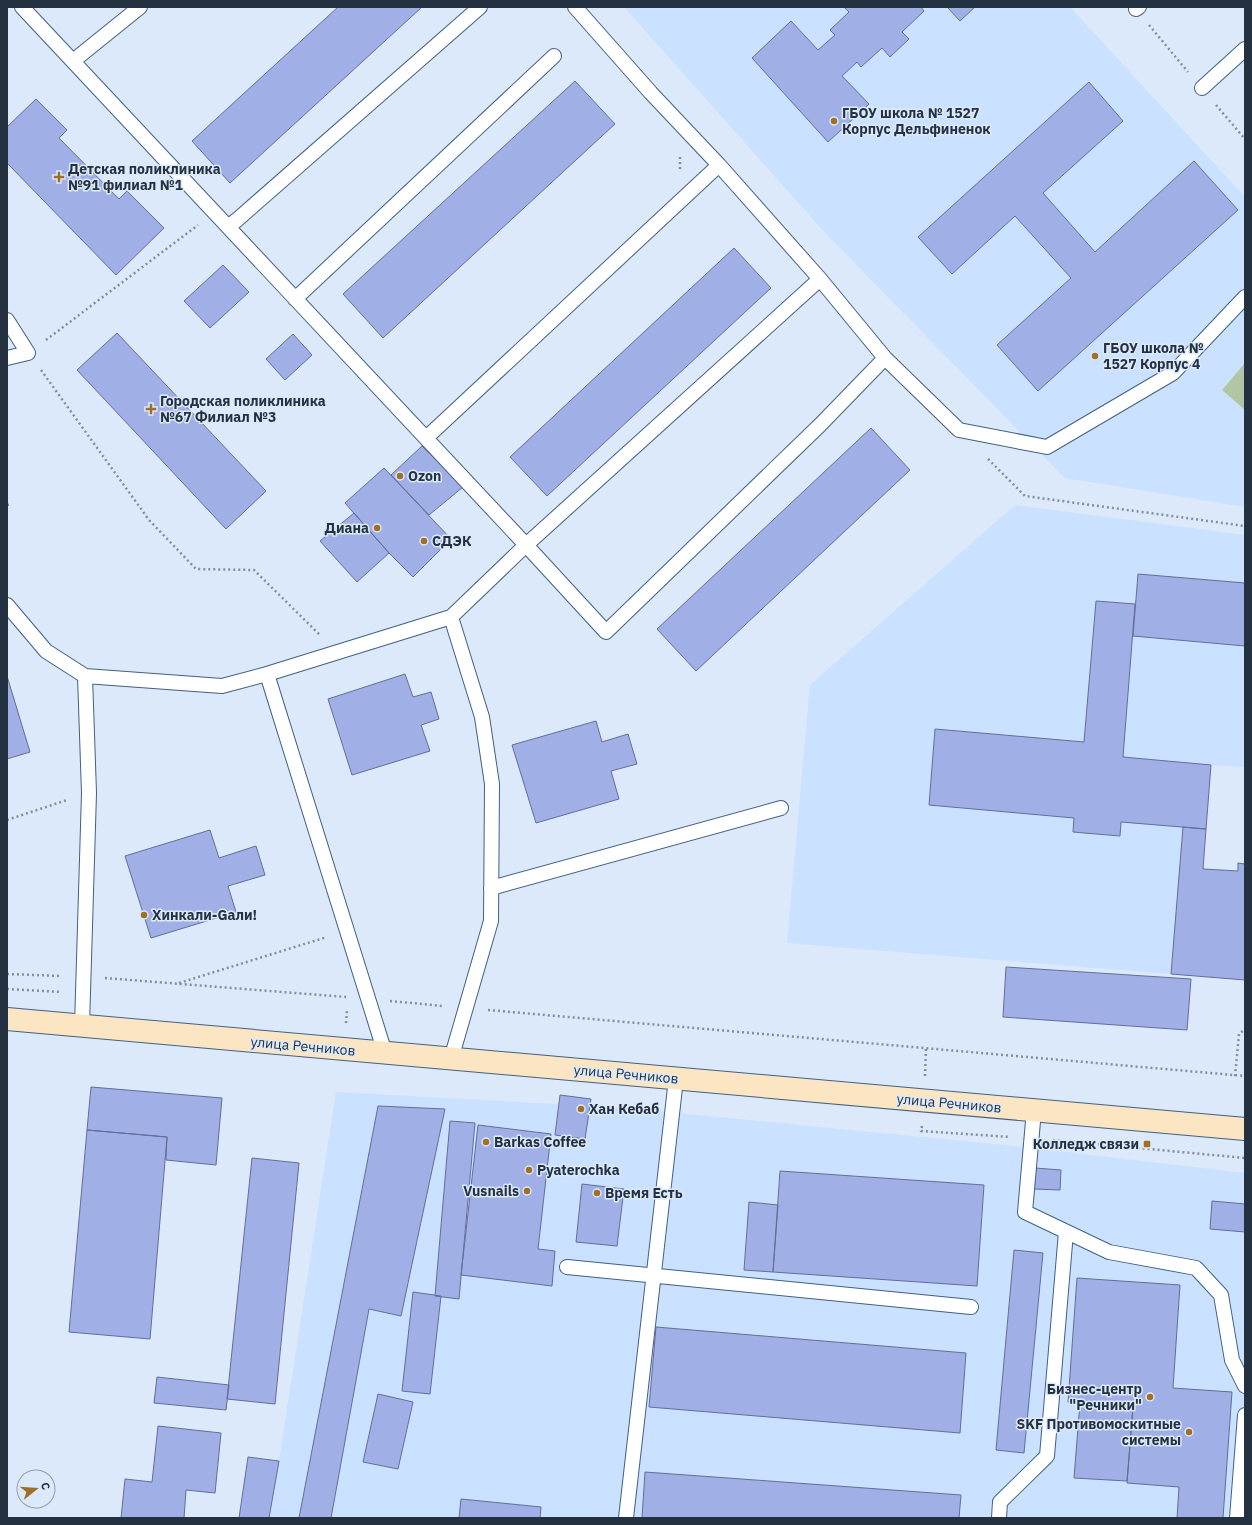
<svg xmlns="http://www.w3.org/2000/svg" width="1252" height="1525" viewBox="0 0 1252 1525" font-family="'IBM Plex Sans',sans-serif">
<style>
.built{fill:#cae1ff}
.green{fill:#b2c6a5}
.building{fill:#a1afe7;stroke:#636d99}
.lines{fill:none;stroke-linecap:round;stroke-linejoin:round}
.lane-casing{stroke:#416084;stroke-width:16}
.secondary-casing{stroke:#416084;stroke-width:24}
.path{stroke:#818fa0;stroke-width:2.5;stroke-dasharray:2 3;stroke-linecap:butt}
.lane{stroke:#fff;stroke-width:14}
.secondary{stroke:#fbe5c3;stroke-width:22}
.poi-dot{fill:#a06f24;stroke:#dbe9fa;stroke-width:1.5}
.labels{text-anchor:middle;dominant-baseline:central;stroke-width:3;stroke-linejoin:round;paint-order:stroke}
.poi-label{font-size:14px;font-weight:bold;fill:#233141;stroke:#dbe9fa;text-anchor:start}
.street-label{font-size:14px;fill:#233141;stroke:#dbe9fa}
</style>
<rect width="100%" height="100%" fill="#dbe9fa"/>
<path class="built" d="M624,7H1070L1245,197V507L1065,478L826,234Z
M1015,505L1245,535V767L1211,765L1203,868L1237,871L1238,863L1245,864V980L787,943L810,685Z
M336,1092L627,1108L1022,1147L1245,1173V1518H239L279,1461Z"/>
<path class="green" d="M1245,363V410L1222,390Z"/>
<path class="building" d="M338,7H422L230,183L192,141Z
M844,7H921L924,11L902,32L909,39L890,57L882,48L861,67L857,62L842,76L869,104L828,142L752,58L791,21L818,50L835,35L830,30L849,12Z
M947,7H975L960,21Z
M575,81L615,124L383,338L343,294Z
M1089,82L1123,121L1043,193L1095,252L1194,161L1238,210L1038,391L997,345L1071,278L1015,216L952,274L918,237Z
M36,99L67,130L59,138L119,199L127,191L164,228L116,275L7,163V127Z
M734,248L771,288L547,496L510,457Z
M223,265L249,292L210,328L184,301Z
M117,333L266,491L226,529L77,370Z
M293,334L312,355L285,380L266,359Z
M871,428L910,470L696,671L657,629Z
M422,446L463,487L429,515L391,475Z
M384,468L451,539L413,577L389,553L345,503Z
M354,513L389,553L357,582L320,541Z
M1138,574L1245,583V646L1133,636Z
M1096,601L1135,604L1123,757L1211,765L1206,829L1121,822L1120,836L1073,832L1074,818L929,805L935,729L1084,742Z
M405,674L413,697L431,692L439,719L421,725L430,751L352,775L328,699Z
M7,676L30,752L7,759Z
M596,721L602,742L628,734L637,764L611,771L619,799L536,823L512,745Z
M1183,827L1206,829L1203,869L1238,871V863L1245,864V980L1171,974Z
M210,830L219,858L256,846L265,875L228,886L236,912L151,938L125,856Z
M1006,967L1191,979L1187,1030L1003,1017Z
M91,1087L222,1098L216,1165L166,1160L167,1137L87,1130Z
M560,1095L591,1099L585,1139L555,1135Z
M378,1106L445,1109L401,1316L369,1309L331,1518H299Z
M450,1121L475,1123L459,1299L435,1296Z
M478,1125L551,1134L538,1249L555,1251L552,1286L461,1275Z
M87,1130L167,1137L150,1339L69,1332Z
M252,1158L299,1163L275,1404L227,1399Z
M1035,1168L1061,1170L1060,1190L1034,1189Z
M780,1171L984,1185L977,1286L773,1272Z
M582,1184L624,1189L617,1246L576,1242Z
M1212,1201L1245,1204V1232L1210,1229Z
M749,1202L778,1205L773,1272L744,1270Z
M1014,1250L1043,1253L1024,1453L996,1450Z
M1077,1278L1180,1285L1173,1388L1232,1392L1223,1518H1177L1179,1487L1127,1483L1133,1407L1068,1402Z
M413,1292L441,1296L430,1394L402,1391Z
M656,1327L966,1353L960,1433L649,1407Z
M157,1377L229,1385L226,1410L154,1403Z
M378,1394L413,1402L398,1469L363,1462Z
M1080,1403L1133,1407L1127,1481L1074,1478Z
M158,1426L221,1433L215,1493L186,1490L184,1518H121L125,1479L152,1482Z
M248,1457L279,1461L269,1518H239Z
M645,1472L961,1495L959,1518H642Z
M461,1499L541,1507L540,1518H459Z"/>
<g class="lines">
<g class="lane-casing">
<path id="lane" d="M22,7L526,545L451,617
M1136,9L1139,7
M73,61L140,7
M1202,88L1245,49
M719,165L820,279
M228,227L238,219L480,7
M820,279L885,358L820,425L606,632L526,545Z
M295,299L554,56
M7,320L28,353L7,358
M885,358L959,430L1047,447L1173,373L1245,297
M426,438L719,165L651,93L575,7
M7,605L46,651L85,676L89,793L82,1026
M267,674L451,617L482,717L492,784L491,921L451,1059
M85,676L222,686L267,674L385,1053
M491,888L781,808
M1034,1110L1025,1212L1109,1252L1196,1268L1221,1295L1232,1360L1245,1386
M567,1267L971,1307
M626,1518L676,1079
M999,1518L1000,1502L1047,1456L1066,1232
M1237,1518L1245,1415"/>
</g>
<g class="secondary-casing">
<path id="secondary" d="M7,1019L1245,1129"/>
</g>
<path class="path" d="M1149,25L1188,72
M1216,105L1245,139
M680,157V172
M46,340L198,225
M41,370L149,520L196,569L254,570L320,635
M988,459L1025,496L1245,526
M7,505L12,504
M7,820L67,800
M7,974L62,976
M105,978L346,997
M179,983L327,937
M7,989L62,992
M390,1001L443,1006
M488,1010L1245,1076
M346,1023L347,1010
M925,1076L926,1048
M1235,1076L1239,1034L1245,1029
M922,1126L921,1131L1010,1137
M1053,1140L1245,1158"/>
<use href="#lane" class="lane"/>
<use href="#secondary" class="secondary"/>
</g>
<g class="poi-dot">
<circle cx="834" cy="121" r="4"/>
<path d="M57 171h4v4h4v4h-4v4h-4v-4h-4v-4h4z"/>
<circle cx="1095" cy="356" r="4"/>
<path d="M149 403h4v4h4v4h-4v4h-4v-4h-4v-4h4z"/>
<circle cx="400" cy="476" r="4"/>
<circle cx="377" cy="528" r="4"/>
<circle cx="424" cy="541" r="4"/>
<circle cx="144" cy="915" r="4"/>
<circle cx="581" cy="1109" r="4"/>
<circle cx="486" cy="1142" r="4"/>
<rect x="1143" y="1140" width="8" height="8" rx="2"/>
<circle cx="529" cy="1170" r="4"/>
<circle cx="527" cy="1191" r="4"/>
<circle cx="597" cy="1193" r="4"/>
<circle cx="1150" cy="1397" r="4"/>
<circle cx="1189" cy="1432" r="4"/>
</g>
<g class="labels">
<g class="poi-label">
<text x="842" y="113">ГБОУ школа № 1527<tspan x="842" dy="16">Корпус Дельфиненок</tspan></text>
<text x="68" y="169">Детская поликлиника<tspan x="68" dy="16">№91 филиал №1</tspan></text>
<text x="1103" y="348">ГБОУ школа №<tspan x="1103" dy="16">1527 Корпус 4</tspan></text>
<text x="160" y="401">Городская поликлиника<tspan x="160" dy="16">№67 Филиал №3</tspan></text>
<text x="408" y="476">Ozon</text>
<text x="369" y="528" text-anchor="end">Диана</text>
<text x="432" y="541">СДЭК</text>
<text x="152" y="915">Хинкали-Gали!</text>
<text x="589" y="1109">Хан Кебаб</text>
<text x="494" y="1142">Barkas Coffee</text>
<text x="1139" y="1144" text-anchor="end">Колледж связи</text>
<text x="537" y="1170">Pyaterochka</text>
<text x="519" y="1191" text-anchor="end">Vusnails</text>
<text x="605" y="1193">Время Есть</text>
<text x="1142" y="1389" text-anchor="end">Бизнес-центр<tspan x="1142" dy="16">"Речники"</tspan></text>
<text x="1181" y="1424" text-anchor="end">SKF Противомоскитные<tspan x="1181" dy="16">системы</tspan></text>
</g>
<g class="street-label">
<text transform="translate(303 1046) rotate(5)">улица Речников</text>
<text transform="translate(626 1074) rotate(5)">улица Речников</text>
<text transform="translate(949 1103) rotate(5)">улица Речников</text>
</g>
</g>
<rect width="1252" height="1525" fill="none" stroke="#233141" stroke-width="16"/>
<g transform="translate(36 1489) rotate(73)"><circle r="19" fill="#dbe9fa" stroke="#919fb0"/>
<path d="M0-3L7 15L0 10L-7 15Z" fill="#a06f24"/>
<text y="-6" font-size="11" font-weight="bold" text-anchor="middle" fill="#233141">С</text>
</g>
</svg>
